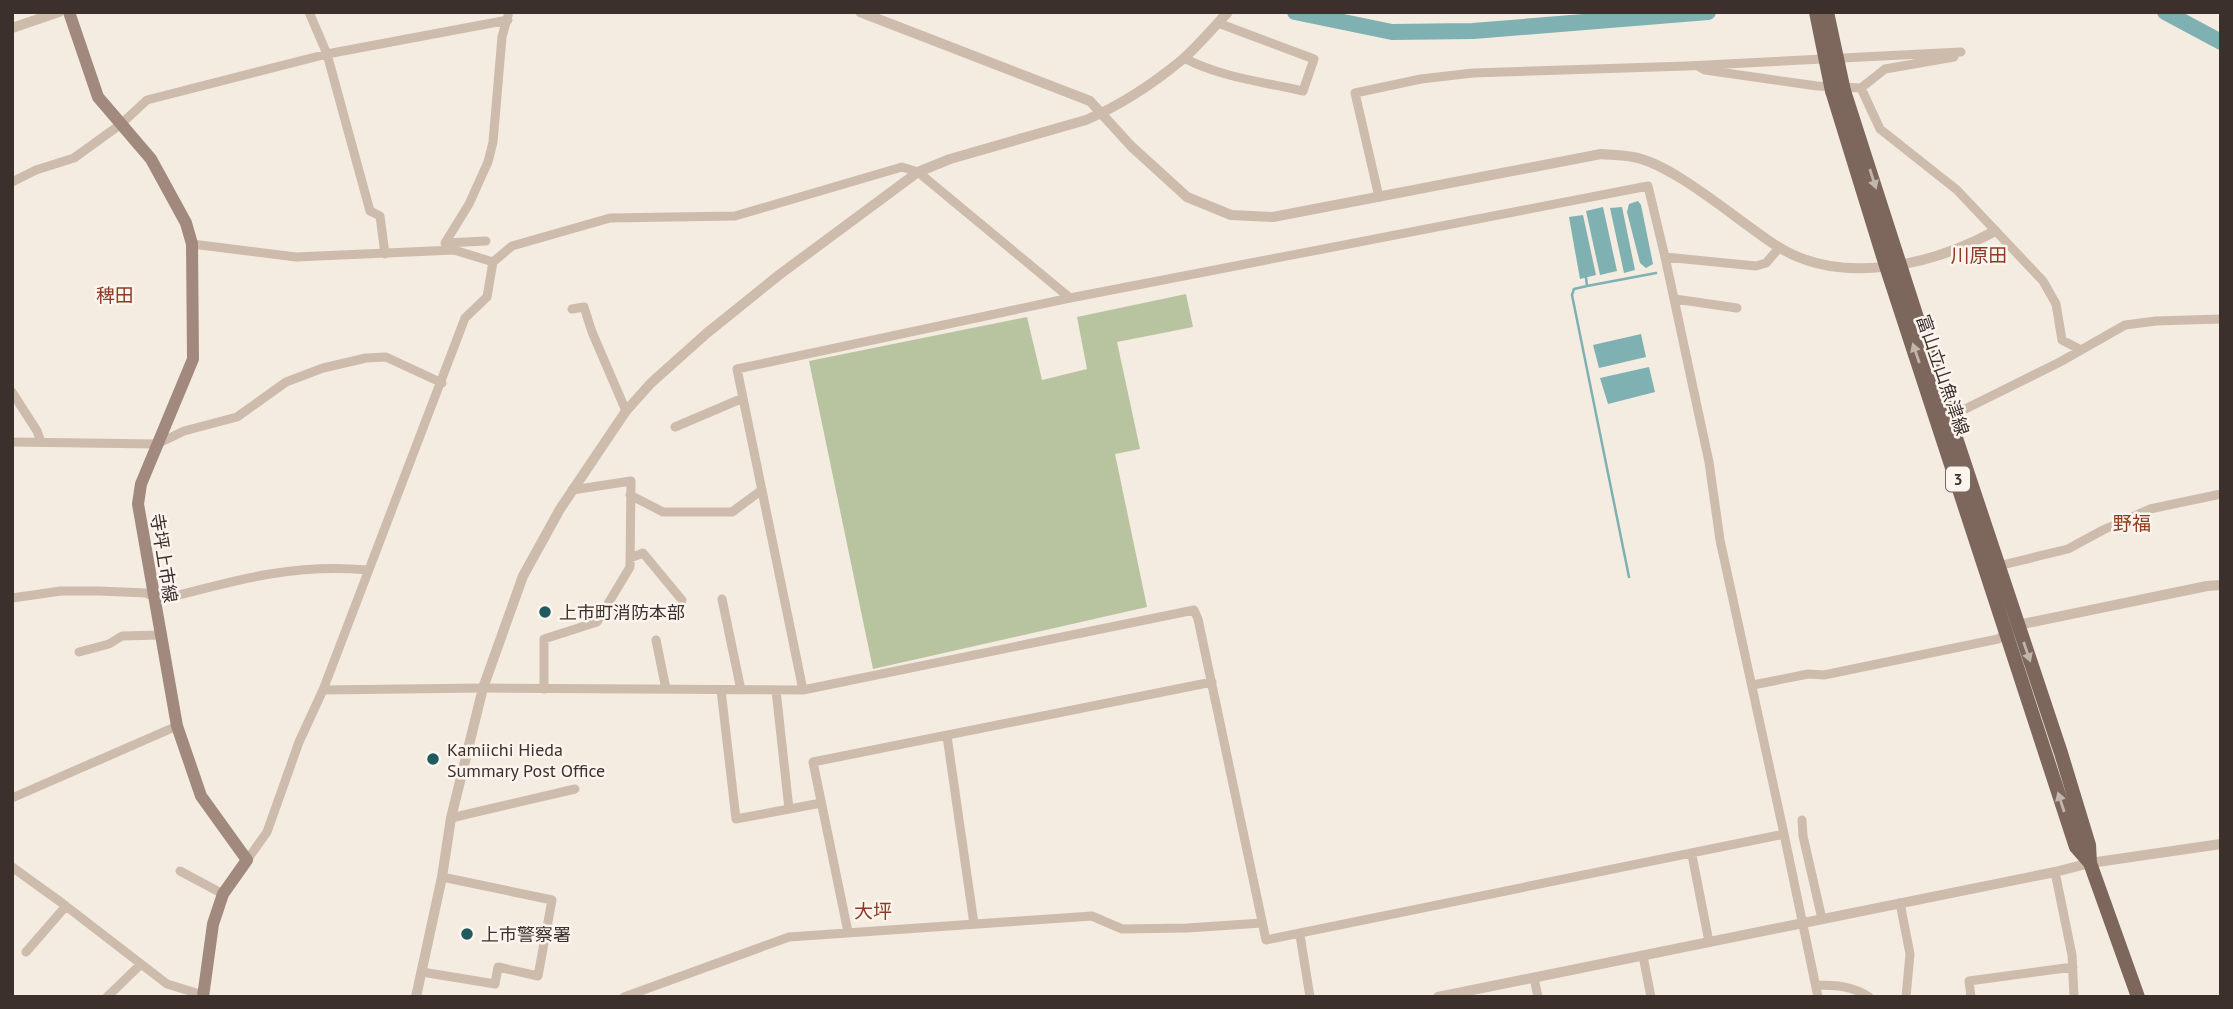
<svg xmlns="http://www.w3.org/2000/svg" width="2233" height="1009" viewBox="0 0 2233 1009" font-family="'PT Sans','Noto Sans JP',sans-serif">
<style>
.green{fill:#b8c4a0}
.water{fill:#7fb0b2}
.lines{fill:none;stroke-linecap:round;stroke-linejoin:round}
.stream{stroke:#7fb0b2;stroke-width:2.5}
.river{stroke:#7fb0b2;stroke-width:16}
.minor{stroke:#cdbbac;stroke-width:9}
.tertiary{stroke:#cdbbac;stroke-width:10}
.secondary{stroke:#a18a7d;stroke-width:12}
.primary{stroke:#7d675c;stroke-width:14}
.primary-bridge{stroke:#7d675c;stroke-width:14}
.oneway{fill:#c2b5ac}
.poi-dot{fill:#1f5a5e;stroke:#fbf5ee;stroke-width:2.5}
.labels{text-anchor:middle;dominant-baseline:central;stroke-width:5;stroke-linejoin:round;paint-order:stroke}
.shield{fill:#fbf5ee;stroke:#756b66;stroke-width:2}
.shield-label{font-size:16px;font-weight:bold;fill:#3b302b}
.street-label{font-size:18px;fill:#3b302b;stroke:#fbf5ee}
.poi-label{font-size:18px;fill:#3b302b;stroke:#fbf5ee;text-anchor:start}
.neighbourhood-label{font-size:19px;fill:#8c3b22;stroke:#fbf5ee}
</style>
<rect width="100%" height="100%" fill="#f4ebe1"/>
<path class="green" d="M1186,294L1193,327L1117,342L1140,449L1115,454L1147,607L873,669L809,361L1027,317L1042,380L1087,369L1077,317Z"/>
<path class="water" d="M1638,201L1641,205L1653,264L1646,268L1640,263L1627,212L1629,204Z
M1603,207L1617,271L1600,275L1586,211Z
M1622,207L1635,270L1624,273L1610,208Z
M1583,215L1596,275L1580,279L1569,217Z
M1641,334L1646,357L1599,368L1593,345Z
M1649,367L1655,392L1608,404L1600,378Z"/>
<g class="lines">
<path class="stream" d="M1586,278L1587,286L1656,273
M1587,286L1574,289L1572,295L1629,577"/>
<path class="river" d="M1295,12L1392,32L1473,31L1708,12
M2165,12L2221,42"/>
<path class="minor" d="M309,12L327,54L370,211L380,216L385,254
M1954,57L1885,69L1861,88L1880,129L1957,190L2043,281L2056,304L2062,340L2081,350
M1184,58C1220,77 1263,82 1303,91L1314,59L1218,23
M1698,66L1705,70L1817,86L1861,88
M12,182L36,170L74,158L121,124L147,100L327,54L508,20
M1379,197L1355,93L1421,79L1473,73L1687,66L1961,52
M445,243L469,204L488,162L493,142L502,37L509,12
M445,243L486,241
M192,244L296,257L454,250L493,262L512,246L610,218L735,216L902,167L918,172L1070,298
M1665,257L1756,266L1766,263L1779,248
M1675,299L1737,308
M572,309L584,307L592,332L626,411
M12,392L37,431L41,442
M1949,417L2060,362L2125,325L2156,321L2221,319
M675,427L743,398
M12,442L157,444L184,431L237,417L286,382L323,368L366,358L386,357L442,383
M630,495L663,512H732L762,490
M630,558L643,553L682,600
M1998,566L2068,549L2103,530L2150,509L2221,494
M12,598L61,591H99L146,593L160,600C233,581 291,563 368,570
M722,599L741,690
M656,640L666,689
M79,652L109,644L122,636L160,635
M1753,685L1808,674L1824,675L1998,639L2018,625
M544,689V639L597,622L630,567L631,481L572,490
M323,690L483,688L803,690L1194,610L1198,619L1266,940L1784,834L1720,540L1709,462L1665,257L1648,186L1070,298L737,369L803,690
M721,690L736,819L821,803
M776,690L789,809
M947,736L974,924
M12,798L177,726
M451,818L575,789
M1802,820L1803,836L1822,919
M1784,834L1818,997
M1692,855L1709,942
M247,860L267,832L299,742L323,690L465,318L487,297L493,262
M12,867L62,903L167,984L203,995
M180,871L223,894
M2055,872L2072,955L2074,997
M1900,903L1910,954L1906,997
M848,932L813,762L1212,682
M1300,935L1310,997
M26,952L66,906
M1643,956L1651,997
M422,972L495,984L498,967L538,976L552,900L442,877
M1534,978L1538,997
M1816,985C1835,985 1853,986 1869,997
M107,997L140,965
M624,997L789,937L1092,916L1122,929L1187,928L1262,923
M1971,997L1969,981L2073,967"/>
<path class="tertiary" d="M860,12L1090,101L1131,146L1187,197L1231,215L1273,217L1601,154C1611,155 1623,155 1633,157C1674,164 1739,222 1777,246C1841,287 1933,265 1995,231
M12,28L59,12
M2018,625L2207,586L2221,585
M416,997L442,877L451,818L483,688L523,576L560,509L626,411L651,383L707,333L779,275L918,172L950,159L1086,120C1121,105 1154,83 1183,59C1199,45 1213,28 1228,12
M1438,997L2055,872L2090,863L2221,844"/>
<path class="secondary" d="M69,12L98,97L151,159L186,223L192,244L193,359L141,484L138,504L177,726L201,796L247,860L223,894L213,924L203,997"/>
<path class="primary" d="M1832,91L1886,266L2076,847L2090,863
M1844,91L1949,417L2061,753L2089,845L2090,863L2138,997"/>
<path class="primary-bridge" d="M1816,12L1832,91
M1827,12L1844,91"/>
</g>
<defs><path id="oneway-solid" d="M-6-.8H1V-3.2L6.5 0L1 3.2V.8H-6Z" transform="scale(1.75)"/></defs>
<g class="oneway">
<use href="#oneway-solid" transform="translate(1873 179) rotate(72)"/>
<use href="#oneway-solid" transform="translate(1916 353) rotate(-109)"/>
<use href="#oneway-solid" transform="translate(2027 652) rotate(71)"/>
<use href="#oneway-solid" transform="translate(2061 802) rotate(-108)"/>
</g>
<g class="poi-dot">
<circle cx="545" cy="612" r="7"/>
<circle cx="433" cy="759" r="7"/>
<circle cx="467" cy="934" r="7"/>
</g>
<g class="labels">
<rect class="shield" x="1946" y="466.5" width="24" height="25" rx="5"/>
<g class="shield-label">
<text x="1958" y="479">3</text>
</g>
<g class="street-label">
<text transform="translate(1943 375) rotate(71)">富山立山魚津線</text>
<text transform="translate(164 558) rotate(81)">寺坪上市線</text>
</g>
<g class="poi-label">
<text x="559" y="612">上市町消防本部</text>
<text x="447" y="749">Kamiichi Hieda<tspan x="447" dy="21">Summary Post Office</tspan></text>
<text x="481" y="934">上市警察署</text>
</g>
<g class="neighbourhood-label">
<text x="1979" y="255">川原田</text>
<text x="115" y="295">稗田</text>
<text x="2132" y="523">野福</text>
<text x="873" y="911">大坪</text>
</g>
</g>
<rect width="2233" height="1009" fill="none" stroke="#3b302b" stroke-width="28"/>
</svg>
